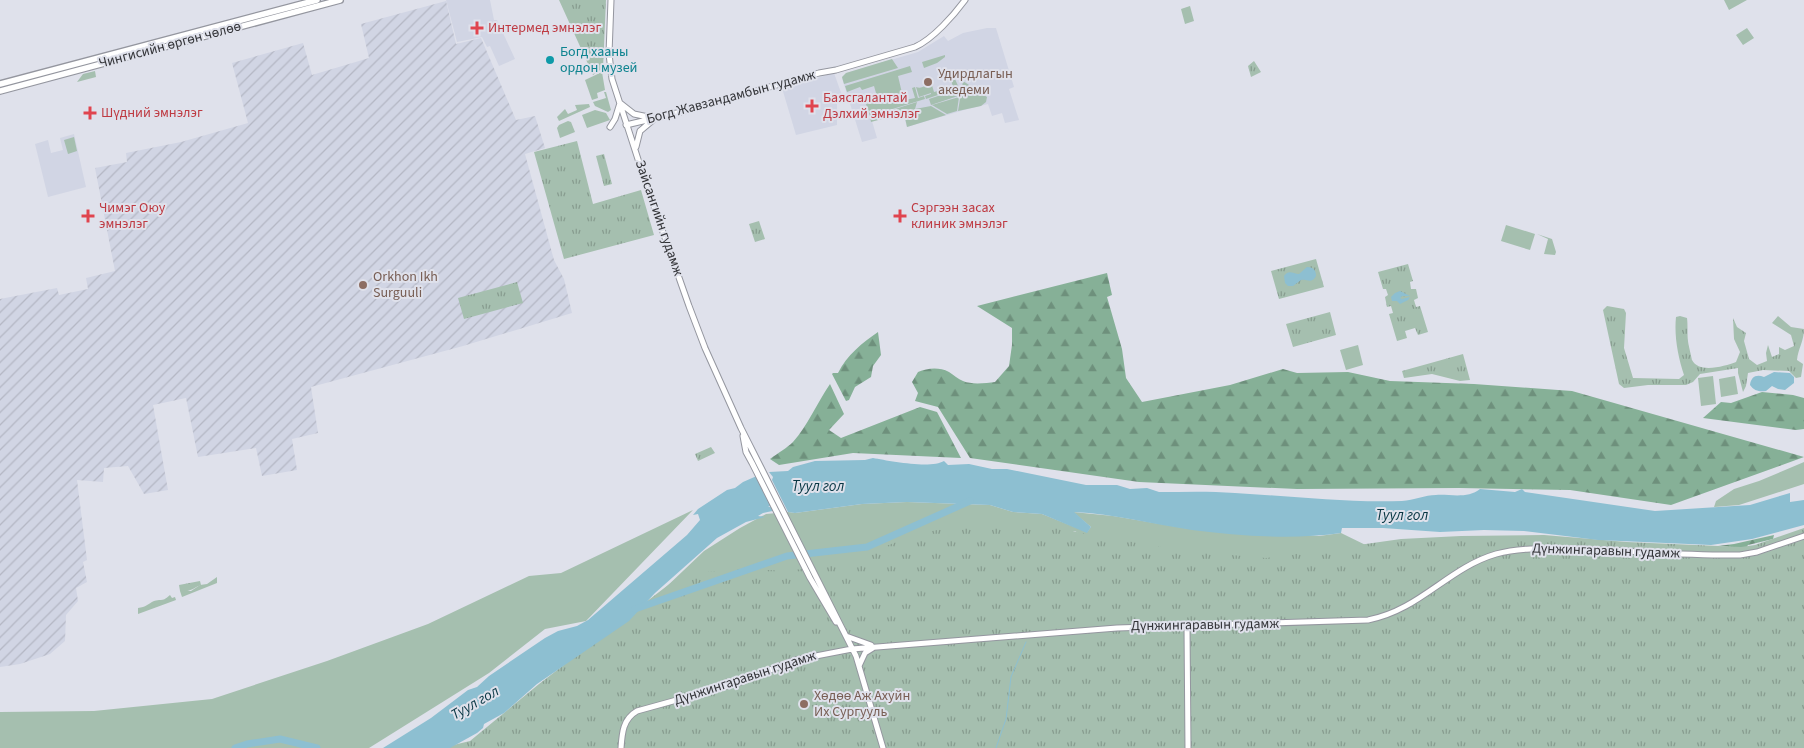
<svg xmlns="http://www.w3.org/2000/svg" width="1804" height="748" viewBox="0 0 1804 748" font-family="'Source Sans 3',sans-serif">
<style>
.built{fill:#d1d5e4}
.industrial{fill:url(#industrial-furrows)}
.grass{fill:#a5bfaf}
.forest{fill:url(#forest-firs)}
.park{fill:url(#park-tufts)}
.water{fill:#8dbfd1}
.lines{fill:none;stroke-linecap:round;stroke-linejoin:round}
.stream{stroke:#8dbfd1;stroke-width:1}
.river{stroke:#8dbfd1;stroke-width:7}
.major-casing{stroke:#94969f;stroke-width:7}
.highway-casing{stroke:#94969f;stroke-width:8}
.major{stroke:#fff;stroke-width:5}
.highway{stroke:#fff;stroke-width:5.5}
.health-dot{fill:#e0444e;stroke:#dfe1eb;stroke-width:2}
.culture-dot{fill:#0f9aa8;stroke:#dfe1eb;stroke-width:2}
.education-dot{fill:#8d6e63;stroke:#dfe1eb;stroke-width:2}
.labels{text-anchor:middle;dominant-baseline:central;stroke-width:4;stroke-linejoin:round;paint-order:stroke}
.health-label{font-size:14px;fill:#be3a42;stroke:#dfe1eb;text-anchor:start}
.street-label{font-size:14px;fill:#333438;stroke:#dfe1eb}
.culture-label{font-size:14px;fill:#0d838f;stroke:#dfe1eb;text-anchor:start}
.education-label{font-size:14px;fill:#785e54;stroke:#dfe1eb;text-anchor:start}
.water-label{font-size:15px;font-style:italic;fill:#073643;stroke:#dfe1eb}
</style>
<defs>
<pattern id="industrial-furrows" width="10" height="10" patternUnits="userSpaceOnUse" patternTransform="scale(1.25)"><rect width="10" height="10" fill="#d1d5e4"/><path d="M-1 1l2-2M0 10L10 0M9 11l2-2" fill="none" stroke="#b4b7c4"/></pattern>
<pattern id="forest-firs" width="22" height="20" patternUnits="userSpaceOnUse" patternTransform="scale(1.25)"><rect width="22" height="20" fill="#86b097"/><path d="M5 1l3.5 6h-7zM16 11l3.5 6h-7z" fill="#6e907c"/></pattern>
<pattern id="park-tufts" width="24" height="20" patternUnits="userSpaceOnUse" patternTransform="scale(1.25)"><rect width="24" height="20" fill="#a5bfaf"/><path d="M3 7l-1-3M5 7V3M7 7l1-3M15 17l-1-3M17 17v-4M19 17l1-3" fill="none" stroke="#879c8f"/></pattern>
</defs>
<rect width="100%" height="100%" fill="#dfe1eb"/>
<path class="built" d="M446,0H490L494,20H497L515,59L499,66L490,46L487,47L482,37L457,42Z
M987,28H996L1014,87L1009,89L1019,120L1005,123L1002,113L992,116L988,104L964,110L907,127L903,113L872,121L877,138L862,142L842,78L846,73L918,52L944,36L948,41L963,33Z
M834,73L844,101L837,103V125L796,135L782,88Z
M74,134L86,187L48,197L35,144L48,140L51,153L63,150L60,138Z"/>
<path class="industrial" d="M446,1L456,44L481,38L516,120L535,116L545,148L525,154L554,260L564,279L572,313L463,346L311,387L318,433L292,439L297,470L262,476L256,448L198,457L186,398L153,405L168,490L144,494L128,466L104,468L103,482L77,480L87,560L83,562L87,582L76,588L78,601L66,615L65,641L50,654L20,664L0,667V299L57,288L59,295L88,289L86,278L115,271L95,168L127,162L126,153L181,142L248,123L232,63L303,43L312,75L369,58L361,24Z"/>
<path class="grass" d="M1190,6L1194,21L1185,24L1181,9Z
M1747,28L1754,38L1743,45L1736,35Z
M945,55V57L937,63L924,68L922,62Z
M892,59L898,68L844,84L842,77L846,73Z
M910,66L912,72L898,76L902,93L898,94L900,101L915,98L912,88L915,87L918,98L924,96L925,99L870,116L866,104L878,100L874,86L862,90L860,87L847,92L845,86Z
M95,71L96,77L77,82L83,74Z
M602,72L605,90L597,93L598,98L592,100L585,80Z
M955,79L959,88L926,99L925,96L931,94V93L919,97L916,87C923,90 926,83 931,82L934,92L953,87L951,80Z
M963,81L987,97L986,102L981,106L958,111Z
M959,89L958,96L931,105L929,99Z
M604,92H606L611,110L608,112L595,106L593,102L606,98Z
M959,97L957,111L947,114L932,105Z
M917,102L915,109L931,106L946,115L907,127L904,113L871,122L870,117Z
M589,104L590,107L559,121L557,117L565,109L568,114L577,110L575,105Z
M595,110L606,113L610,120L587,128L582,115Z
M568,121L571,122L575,132L560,138L557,128L559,125Z
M74,137L77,151L68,154L64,140Z
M1506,225L1535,234L1530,250L1501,241Z
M1537,234L1552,239L1556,252L1555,255L1544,254L1548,239Z
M1358,345L1363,365L1346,370L1340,350Z
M1713,376L1716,404L1701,406L1698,378Z
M1735,376L1738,394L1721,397L1719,379Z
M1804,462V484L1739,505L1714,507L1716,501L1734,489L1759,481Z
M907,502L990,505L1013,512L1042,514L1087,532L1091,527L1073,512L1113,516L1190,529L1319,536L1341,533L1382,553L1353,582L1098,546L1075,531H1057L656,607L664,589L704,551L740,528L766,514L788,512L795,513L862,504Z
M693,510L586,621L545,629L489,673L369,748H0V712L94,711L212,699L327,661L428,624L529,576L561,573Z
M217,577V583L182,597L180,591H191L200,585L207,584Z
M170,595L172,598L175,597L176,600L138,614V608C146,607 148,604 154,601C163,598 161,603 170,595Z"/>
<path class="forest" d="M1107,273L1112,295L1107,297L1122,349L1126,378L1142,402L1230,385L1283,369L1297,373L1348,372L1390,381L1474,384L1572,391L1804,457L1671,505L1570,490L1459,488L1297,489L1139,482L970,458L938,407L915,401L918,393L912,382L918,372C928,368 939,367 949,372C954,375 958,379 963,381C972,385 986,383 995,382L1009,366L1012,345V328L977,306Z
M878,332L881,355L873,366L871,377L855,387L849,400L846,401L832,374L833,373H838C847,355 862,343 878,332Z
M830,384L844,414L829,430L841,438L920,407L937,412L961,458L853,453L779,465L770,459C778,453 787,448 793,442C808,425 817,403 830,384Z
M1762,392L1793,395L1804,398V429L1796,430L1703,418L1721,402L1731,403Z
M1774,535L1773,539L1748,545L1746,548L1718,546L1734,544Z"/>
<path class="park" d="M559,0H606L603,68L593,75Z
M1724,0H1747L1729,10Z
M1254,61L1261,72L1251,77L1248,66Z
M577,141L593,204L641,190L654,235L564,259L534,152Z
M604,154L612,184L604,186L596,156Z
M759,221L765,239L755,242L749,224Z
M1316,259L1324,287L1279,299L1271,271Z
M1408,264L1413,281L1410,282L1411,289H1416L1418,298L1414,300L1416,307L1420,306L1428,332L1418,335L1415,328L1405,331L1407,338L1397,341L1389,314L1393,313L1391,306L1387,307L1385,297L1388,295L1386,289H1383L1378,272Z
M517,282L523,303L464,319L458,298Z
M1607,306L1624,309L1626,313L1624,348L1633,378L1679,379L1684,375C1678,357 1674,336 1676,317L1680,316L1687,318C1688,325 1687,334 1688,341C1688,343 1692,359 1692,360C1699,374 1725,366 1736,362L1740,352L1734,339L1733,318L1737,327L1746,333L1744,341L1749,359L1757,365L1767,361L1766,353L1768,345L1772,357L1779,354V347L1785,350L1794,346L1791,335L1772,323L1778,316L1791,327L1804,329C1804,341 1798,349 1797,360L1803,364L1801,377L1796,378L1789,371L1763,370L1748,373L1746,386L1743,392L1738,373V368L1700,374L1693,382L1686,385H1648L1624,388L1619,384L1603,310Z
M1330,312L1336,335L1293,347L1286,324Z
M1463,354L1470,380L1460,381L1432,374L1404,378L1402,371Z
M711,447L715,453L698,461L695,454Z
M978,522H1033L1086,534L1185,551L1266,558L1401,539L1461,536L1544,535L1627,542L1741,547L1755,545L1804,528V748H441L470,741L539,684L676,579L691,573L744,569L790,571L850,560L917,534Z
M200,581L201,585C193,588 189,593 180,591L179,585Z"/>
<path class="water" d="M1307,267C1313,267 1316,270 1316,276C1312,284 1307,279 1301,280L1293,286H1288L1285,283L1284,276C1289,269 1293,274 1299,274Z
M1400,291L1410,296H1402L1400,298L1402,299L1410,297L1408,300L1400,304L1397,301H1392L1391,297L1395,293Z
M1774,372L1790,373L1794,377V383L1785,390L1778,389L1772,386L1766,391C1760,392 1754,391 1750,385C1751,377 1756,374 1764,377Z
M873,458C889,461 931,469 944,461L948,465L969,464L992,469H1007L1086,485H1117L1130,489L1147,488L1159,492C1184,492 1209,491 1235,493C1290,496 1346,503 1402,501C1414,500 1425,495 1436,495C1450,494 1468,499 1480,489L1515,492L1522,489L1525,492L1655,511L1750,505L1790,493V502L1804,500V525L1752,539L1711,545L1598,540L1524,531L1484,530L1440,532L1383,528H1342L1341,533C1293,540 1240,536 1192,530C1152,524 1114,514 1074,512L1091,527L1087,533L1042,514L1013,512L990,505L907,502L862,504L795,513L788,512L772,480L773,477L769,472L788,471L793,467L815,461L865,460Z
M759,475L774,504L768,507H775L777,510L763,513L758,516L765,517L746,522L717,538L655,593L629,621L537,684L504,713L484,724L483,728L477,733L450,748H383L431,718L468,690L477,687L489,676L545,638L558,631L577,626L588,620L687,535L700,520L698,514L693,515L698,509L727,490L735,488L743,482Z"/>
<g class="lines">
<path class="stream" d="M996,748L1006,719L1011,677L1026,642"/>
<path class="river" d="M635,609L787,556L867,547L970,501
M235,748L247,744L280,739L317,748"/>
<g class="major-casing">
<path id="major" d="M611,0L609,54L612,79L646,184L689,306L705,348L741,428L856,656L883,748
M626,125L681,112L819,73L836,70L915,47C933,39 954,15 965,0
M610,127L615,119L620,103L634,114L653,118
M636,147L640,131L653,120
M743,436L746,452L752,463L810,578L836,622
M1187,625L1188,748
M846,636L871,645
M859,666L865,653L873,648
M621,748C622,733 623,719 637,711L738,683L795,660L852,649L1117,628L1368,620C1420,610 1448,568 1496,554C1521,547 1546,549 1572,549C1628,550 1684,556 1740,555L1757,552L1804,536"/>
</g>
<g class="highway-casing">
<path id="highway" d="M0,84L317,0
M0,91L340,0"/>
</g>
<use href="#major" class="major"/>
<use href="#highway" class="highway"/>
</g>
<g class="health-dot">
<path d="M474.5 20.5h5v5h5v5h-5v5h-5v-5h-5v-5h5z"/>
<path d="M809.5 98.5h5v5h5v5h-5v5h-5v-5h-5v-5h5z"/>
<path d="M87.5 105.5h5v5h5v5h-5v5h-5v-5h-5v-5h5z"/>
<path d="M85.5 208.5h5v5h5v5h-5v5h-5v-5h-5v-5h5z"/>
<path d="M897.5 208.5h5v5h5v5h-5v5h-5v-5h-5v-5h5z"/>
</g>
<circle class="culture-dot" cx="550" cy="60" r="5"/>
<g class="education-dot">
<circle cx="928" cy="82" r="5"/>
<circle cx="363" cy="285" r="5"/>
<circle cx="804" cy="704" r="5"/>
</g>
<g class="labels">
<g class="health-label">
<text x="488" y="28">Интермед эмнэлэг</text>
<text x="823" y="98">Баясгалантай<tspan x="823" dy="16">Дэлхий эмнэлэг</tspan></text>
<text x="101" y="113">Шүдний эмнэлэг</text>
<text x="99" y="208">Чимэг Оюу<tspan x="99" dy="16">эмнэлэг</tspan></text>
<text x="911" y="208">Сэргээн засах<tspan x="911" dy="16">клиник эмнэлэг</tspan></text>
</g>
<g class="street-label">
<text transform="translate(170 45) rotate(-15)">Чингисийн өргөн чөлөө</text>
<text transform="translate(731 97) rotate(-15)">Богд Жавзандамбын гудамж</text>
<text transform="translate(659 218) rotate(71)">Зайсангийн гудамж</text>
<text transform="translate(1606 551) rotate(2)">Дүнжингаравын гудамж</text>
<text transform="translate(1205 625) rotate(-1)">Дүнжингаравын гудамж</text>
<text transform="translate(745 678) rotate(-18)">Дүнжингаравын гудамж</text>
</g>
<g class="culture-label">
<text x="560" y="52">Богд хааны<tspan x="560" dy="16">ордон музей</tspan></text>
</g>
<g class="education-label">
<text x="938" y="74">Удирдлагын<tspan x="938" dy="16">акедеми</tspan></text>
<text x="373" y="277">Orkhon Ikh<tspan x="373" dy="16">Surguuli</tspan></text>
<text x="814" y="696">Хөдөө Аж Ахуйн<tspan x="814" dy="16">Их Сургууль</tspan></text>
</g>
<g class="water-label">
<text x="818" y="486">Туул гол</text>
<text x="1402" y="515">Туул гол</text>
<text transform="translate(475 703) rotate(-30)">Туул гол</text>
</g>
</g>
</svg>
